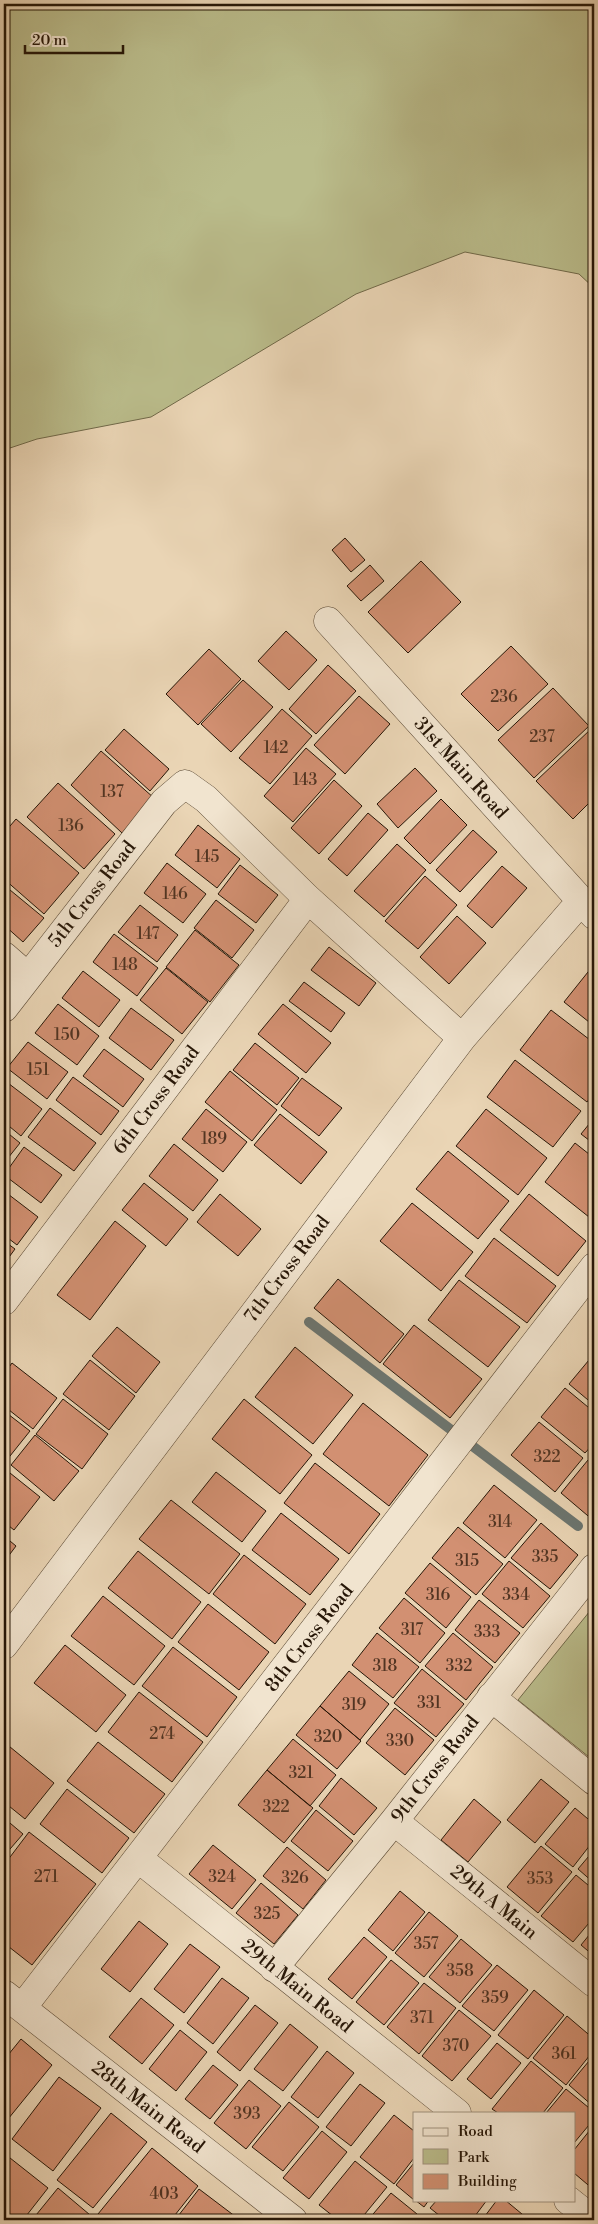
<svg xmlns="http://www.w3.org/2000/svg" width="598" height="2224" viewBox="0 0 598 2224" font-family="'Libre Bodoni',serif">
<style>
.green{fill:#babc8b;stroke:#706949}
.lines{fill:none;stroke-linecap:round;stroke-linejoin:round}
.stream{stroke:#6c7671;stroke-width:10}
.building{fill:#d29072;stroke:#261607}
.minor-casing{stroke:#574632;stroke-width:29}
.minor{stroke:#f1e4cf;stroke-width:28}
.labels{text-anchor:middle;dominant-baseline:central;stroke-width:4;stroke-linejoin:round;paint-order:stroke}
.number-label{font-size:16px;fill:#513422}
.street-label{font-size:19px;fill:#261607;stroke:#f1e4cf}
</style>
<rect width="100%" height="100%" fill="#ead5b5"/>
<filter id="stains"><feTurbulence type="fractalNoise" baseFrequency=".004" numOctaves="4"/><feColorMatrix values="0 0 0 0 .2 0 0 0 0 .09 0 0 0 0 .02 0 0 0 .5 -.17"/></filter>
<radialGradient id="worn" r=".72"><stop offset=".6" stop-color="#630" stop-opacity="0"/><stop offset="1" stop-color="#630" stop-opacity=".3"/></radialGradient>
<path class="green" d="M4,4H594V288L579,274L465,252L356,294L151,417L37,439L4,450Z
M594,1606V1761L518,1700Z"/>
<g class="lines">
<path class="stream" d="M309,1322L578,1526"/>
</g>
<path class="building" d="M345,538L365,560L351,572L332,550Z
M421,561L461,602L408,653L368,612Z
M370,565L384,581L361,601L347,586Z
M286,631L317,660L289,690L258,661Z
M511,646L548,684L498,731L461,694Z
M209,649L241,679L198,725L166,694Z
M328,665L356,691L316,734L289,709Z
M243,680L273,707L231,752L201,724Z
M553,688L589,726L534,778L498,740Z
M359,696L390,724L345,774L314,745Z
M282,709L312,736L270,784L239,758Z
M124,729L169,769L150,791L105,750Z
M591,729L594,732V798L573,819L536,781Z
M306,748L336,774L293,822L264,796Z
M101,751L154,798L122,833L71,785Z
M415,768L437,791L398,828L377,804Z
M334,780L362,806L319,854L291,828Z
M58,783L115,834L84,869L27,817Z
M441,799L467,825L430,864L404,838Z
M368,813L388,830L347,876L328,859Z
M16,819L79,873L44,914L4,879V833Z
M198,825L240,859L217,888L175,855Z
M473,830L497,852L460,892L436,870Z
M397,844L426,870L384,917L354,891Z
M167,863L206,894L183,923L144,893Z
M240,865L278,895L256,923L218,894Z
M502,866L527,888L492,928L467,906Z
M425,876L457,905L418,949L385,921Z
M4,885L44,918L23,942L4,925Z
M216,900L254,930L232,958L194,928Z
M140,905L178,935L157,962L118,932Z
M457,916L486,943L449,984L420,957Z
M195,930L239,965L210,1002L166,967Z
M114,934L158,968L137,996L93,962Z
M329,947L376,983L359,1006L311,970Z
M592,967L594,969V1026L564,1002Z
M166,968L208,1002L182,1034L140,1000Z
M83,971L120,1000L99,1027L62,998Z
M304,982L345,1013L331,1032L289,1001Z
M58,1004L99,1036L77,1065L35,1033Z
M283,1004L331,1043L306,1073L258,1034Z
M131,1008L174,1040L151,1070L109,1038Z
M551,1010L594,1043V1092L587,1102L520,1050Z
M28,1042L68,1072L47,1099L7,1068Z
M255,1043L299,1078L277,1105L233,1070Z
M104,1049L144,1079L123,1107L83,1076Z
M515,1060L581,1111L553,1147L487,1097Z
M230,1071L277,1110L252,1141L205,1102Z
M73,1077L119,1111L101,1135L56,1100Z
M302,1078L342,1108L319,1136L281,1106Z
M4,1080L42,1109L21,1136L4,1122Z
M50,1108L96,1143L74,1171L28,1137Z
M206,1109L247,1142L223,1172L182,1139Z
M486,1109L547,1158L518,1195L456,1146Z
M280,1114L327,1152L301,1184L254,1145Z
M594,1118V1144L581,1134Z
M4,1130L20,1143L4,1163Z
M575,1143L594,1158V1221L545,1182Z
M174,1144L218,1180L193,1211L149,1176Z
M24,1147L62,1175L41,1203L4,1175Z
M448,1151L509,1201L478,1239L416,1189Z
M144,1183L188,1219L166,1246L122,1210Z
M4,1191L38,1217L17,1245L4,1235Z
M220,1194L261,1229L238,1256L197,1222Z
M529,1194L586,1241L558,1276L500,1230Z
M412,1203L473,1252L441,1291L380,1241Z
M115,1221L146,1246L90,1320L57,1295Z
M494,1238L556,1286L527,1323L465,1276Z
M4,1241L15,1249L4,1264Z
M338,1279L404,1334L380,1363L314,1308Z
M459,1280L520,1327L488,1367L428,1320Z
M414,1325L482,1379L450,1418L383,1364Z
M117,1327L160,1362L136,1393L92,1356Z
M295,1347L353,1395L313,1444L255,1397Z
M594,1354V1405L569,1384Z
M90,1360L135,1396L109,1430L63,1394Z
M12,1363L57,1398L33,1429L4,1406V1374Z
M565,1388L594,1412V1443L585,1453L541,1417Z
M63,1399L108,1434L82,1469L36,1434Z
M244,1399L312,1455L280,1494L212,1439Z
M363,1403L428,1455L389,1506L323,1454Z
M4,1411L30,1431L6,1461L4,1459Z
M539,1422L583,1458L555,1492L511,1455Z
M35,1435L79,1471L54,1501L11,1465Z
M588,1460L594,1465V1521L561,1493Z
M315,1463L380,1514L349,1554L284,1503Z
M5,1469L40,1497L14,1530L4,1522Z
M216,1472L266,1511L242,1542L192,1502Z
M494,1485L537,1520L505,1558L463,1523Z
M171,1500L240,1554L209,1594L139,1539Z
M281,1513L339,1559L310,1595L252,1550Z
M541,1523L578,1555L550,1589L511,1558Z
M458,1527L503,1564L476,1595L432,1558Z
M4,1536L16,1546L4,1562Z
M138,1551L201,1602L172,1639L108,1588Z
M244,1555L306,1604L275,1644L213,1594Z
M509,1561L550,1596L523,1628L482,1594Z
M430,1563L471,1597L446,1628L405,1593Z
M103,1596L165,1646L134,1685L71,1636Z
M404,1598L445,1633L420,1663L379,1628Z
M479,1600L520,1633L495,1663L455,1630Z
M208,1604L269,1652L239,1690L178,1642Z
M377,1633L419,1667L393,1698L352,1665Z
M453,1633L493,1667L466,1700L425,1666Z
M65,1645L126,1695L96,1732L34,1683Z
M173,1647L237,1697L207,1737L142,1686Z
M422,1669L464,1704L436,1737L394,1703Z
M349,1671L389,1704L360,1740L320,1706Z
M139,1692L203,1742L172,1782L108,1732Z
M320,1706L361,1741L337,1769L296,1735Z
M395,1708L434,1740L405,1775L366,1743Z
M293,1739L336,1775L310,1806L267,1770Z
M4,1742L54,1783L25,1819L4,1802Z
M98,1742L165,1794L134,1833L67,1781Z
M267,1770L313,1808L284,1843L238,1805Z
M341,1778L377,1808L354,1835L319,1806Z
M541,1779L569,1802L535,1843L507,1820Z
M67,1789L129,1838L102,1873L40,1824Z
M474,1799L501,1822L468,1862L441,1840Z
M575,1808L594,1824V1840L573,1867L545,1844Z
M316,1810L353,1841L328,1871L291,1841Z
M4,1818L23,1834L4,1856Z
M29,1832L96,1884L32,1965L4,1943V1865Z
M213,1845L256,1880L232,1909L189,1874Z
M541,1846L572,1872L538,1913L507,1887Z
M287,1847L326,1880L303,1909L263,1876Z
M594,1850V1883L578,1869Z
M576,1875L594,1890V1917L573,1942L541,1916Z
M261,1883L298,1915L274,1944L236,1913Z
M400,1891L425,1912L393,1951L368,1930Z
M429,1912L458,1936L424,1977L395,1953Z
M139,1921L168,1944L130,1992L101,1969Z
M594,1929V1956L581,1945Z
M364,1937L387,1957L352,1999L328,1979Z
M461,1939L492,1965L460,2003L429,1977Z
M190,1944L220,1967L184,2013L154,1989Z
M391,1960L419,1983L384,2025L356,2002Z
M497,1965L528,1990L494,2031L462,2006Z
M222,1978L249,1998L213,2044L187,2023Z
M424,1983L456,2008L419,2054L387,2027Z
M534,1990L564,2015L528,2059L498,2035Z
M141,1998L174,2025L142,2064L109,2037Z
M255,2005L278,2023L240,2071L217,2052Z
M459,2010L491,2036L452,2081L422,2056Z
M567,2016L594,2039V2050L566,2085L533,2058Z
M290,2024L318,2047L283,2091L254,2069Z
M180,2030L207,2052L176,2091L149,2069Z
M21,2039L52,2065L4,2124V2060Z
M497,2043L521,2063L491,2099L467,2079Z
M327,2051L354,2073L318,2118L291,2097Z
M594,2055V2107L569,2085Z
M531,2061L563,2088L543,2113H498L492,2109Z
M213,2065L238,2085L210,2119L185,2099Z
M59,2077L101,2108L53,2171L12,2139Z
M249,2080L281,2106L246,2149L214,2123Z
M360,2084L385,2103L351,2146L326,2127Z
M566,2089L594,2112V2119L574,2143V2113H546Z
M289,2102L319,2127L283,2171L252,2147Z
M111,2113L147,2142L93,2208L57,2180Z
M394,2115L414,2131V2158L394,2184L360,2157Z
M594,2125V2190L574,2173V2150Z
M322,2131L347,2152L309,2199L283,2178Z
M152,2148L198,2186L171,2220H105L98,2214Z
M5,2154L48,2188L23,2220H4V2156Z
M355,2161L387,2187L360,2220H338L319,2205Z
M414,2163V2200L396,2185Z
M58,2188L96,2220H32Z
M199,2189L240,2220H175Z
M391,2193L417,2214L411,2220H368Z
M415,2200H429L424,2207Z
M437,2200H487L472,2220H445L430,2208Z
M497,2200H505L528,2219L527,2220H482Z"/>
<g class="lines">
<g class="minor-casing">
<path id="minor" d="M328,621L594,915
M4,956L28,977
M4,1008L164,802L185,784L206,799L308,899L462,1038
M4,1301L308,899
M4,1645L462,1038L581,901
M491,1697L594,1781
M394,1821L594,1983
M139,1859L457,2113
M274,1968L394,1821L594,1568
M4,1994L293,2220
M22,2008L594,1267
M568,2200L593,2220"/>
</g>
<use href="#minor" class="minor"/>
</g>
<g class="labels">
<g class="number-label">
<text x="504" y="697">236</text>
<text x="542" y="737">237</text>
<text x="276" y="748">142</text>
<text x="305" y="780">143</text>
<text x="112" y="792">137</text>
<text x="71" y="826">136</text>
<text x="207" y="857">145</text>
<text x="175" y="894">146</text>
<text x="148" y="934">147</text>
<text x="125" y="965">148</text>
<text x="67" y="1035">150</text>
<text x="38" y="1070">151</text>
<text x="214" y="1139">189</text>
<text x="547" y="1457">322</text>
<text x="500" y="1522">314</text>
<text x="545" y="1557">335</text>
<text x="467" y="1561">315</text>
<text x="438" y="1595">316</text>
<text x="516" y="1595">334</text>
<text x="412" y="1630">317</text>
<text x="487" y="1632">333</text>
<text x="385" y="1666">318</text>
<text x="459" y="1666">332</text>
<text x="429" y="1703">331</text>
<text x="354" y="1705">319</text>
<text x="162" y="1734">274</text>
<text x="328" y="1737">320</text>
<text x="400" y="1741">330</text>
<text x="301" y="1773">321</text>
<text x="276" y="1807">322</text>
<text x="46" y="1877">271</text>
<text x="222" y="1877">324</text>
<text x="295" y="1878">326</text>
<text x="540" y="1879">353</text>
<text x="267" y="1914">325</text>
<text x="426" y="1944">357</text>
<text x="460" y="1971">358</text>
<text x="495" y="1998">359</text>
<text x="422" y="2018">371</text>
<text x="456" y="2046">370</text>
<text x="564" y="2054">361</text>
<text x="247" y="2114">393</text>
<text x="164" y="2194">403</text>
</g>
<g class="street-label">
<text transform="translate(461 768) rotate(48)">31st Main Road</text>
<text transform="translate(92 894) rotate(-52)">5th Cross Road</text>
<text transform="translate(156 1100) rotate(-53)">6th Cross Road</text>
<text transform="translate(287 1269) rotate(-53)">7th Cross Road</text>
<text transform="translate(309 1638) rotate(-52)">8th Cross Road</text>
<text transform="translate(435 1769) rotate(-52)">9th Cross Road</text>
<text transform="translate(494 1902) rotate(39)">29th A Main</text>
<text transform="translate(297 1986) rotate(39)">29th Main Road</text>
<text transform="translate(148 2107) rotate(38)">28th Main Road</text>
</g>
</g>
<rect width="598" height="2224" fill="none" stroke="#ead5b5" stroke-width="20"/>
<rect x="5" y="5" width="588" height="2214" fill="none" stroke="#261607" stroke-width="2.5"/>
<rect x="10" y="10" width="578" height="2204" fill="none" stroke="#261607"/>
<rect x="413" y="2112" width="162" height="90" fill="#f1e4cf" stroke="#a0927f"/>
<rect x="423" y="2128" width="25" height="8" fill="#f1e4cf" stroke="#a0927f"/>
<text x="458" y="2136" font-size="15" fill="#261607">Road</text>
<rect x="423" y="2149" width="25" height="15" fill="#babc8b" stroke="#a0927f"/>
<text x="458" y="2162" font-size="15" fill="#261607">Park</text>
<rect x="423" y="2174" width="25" height="15" fill="#d29072" stroke="#a0927f"/>
<text x="458" y="2186" font-size="15" fill="#261607">Building</text>
<path d="M25 45v8h98v-8" fill="none" stroke="#261607" stroke-width="2.5"/>
<text x="32" y="45" font-size="15" fill="#261607" stroke="#f1e4cf" stroke-width="4" paint-order="stroke">20 m</text>
<rect width="100%" height="100%" filter="url(#stains)"/>
<rect width="100%" height="100%" fill="url(#worn)"/>
</svg>
